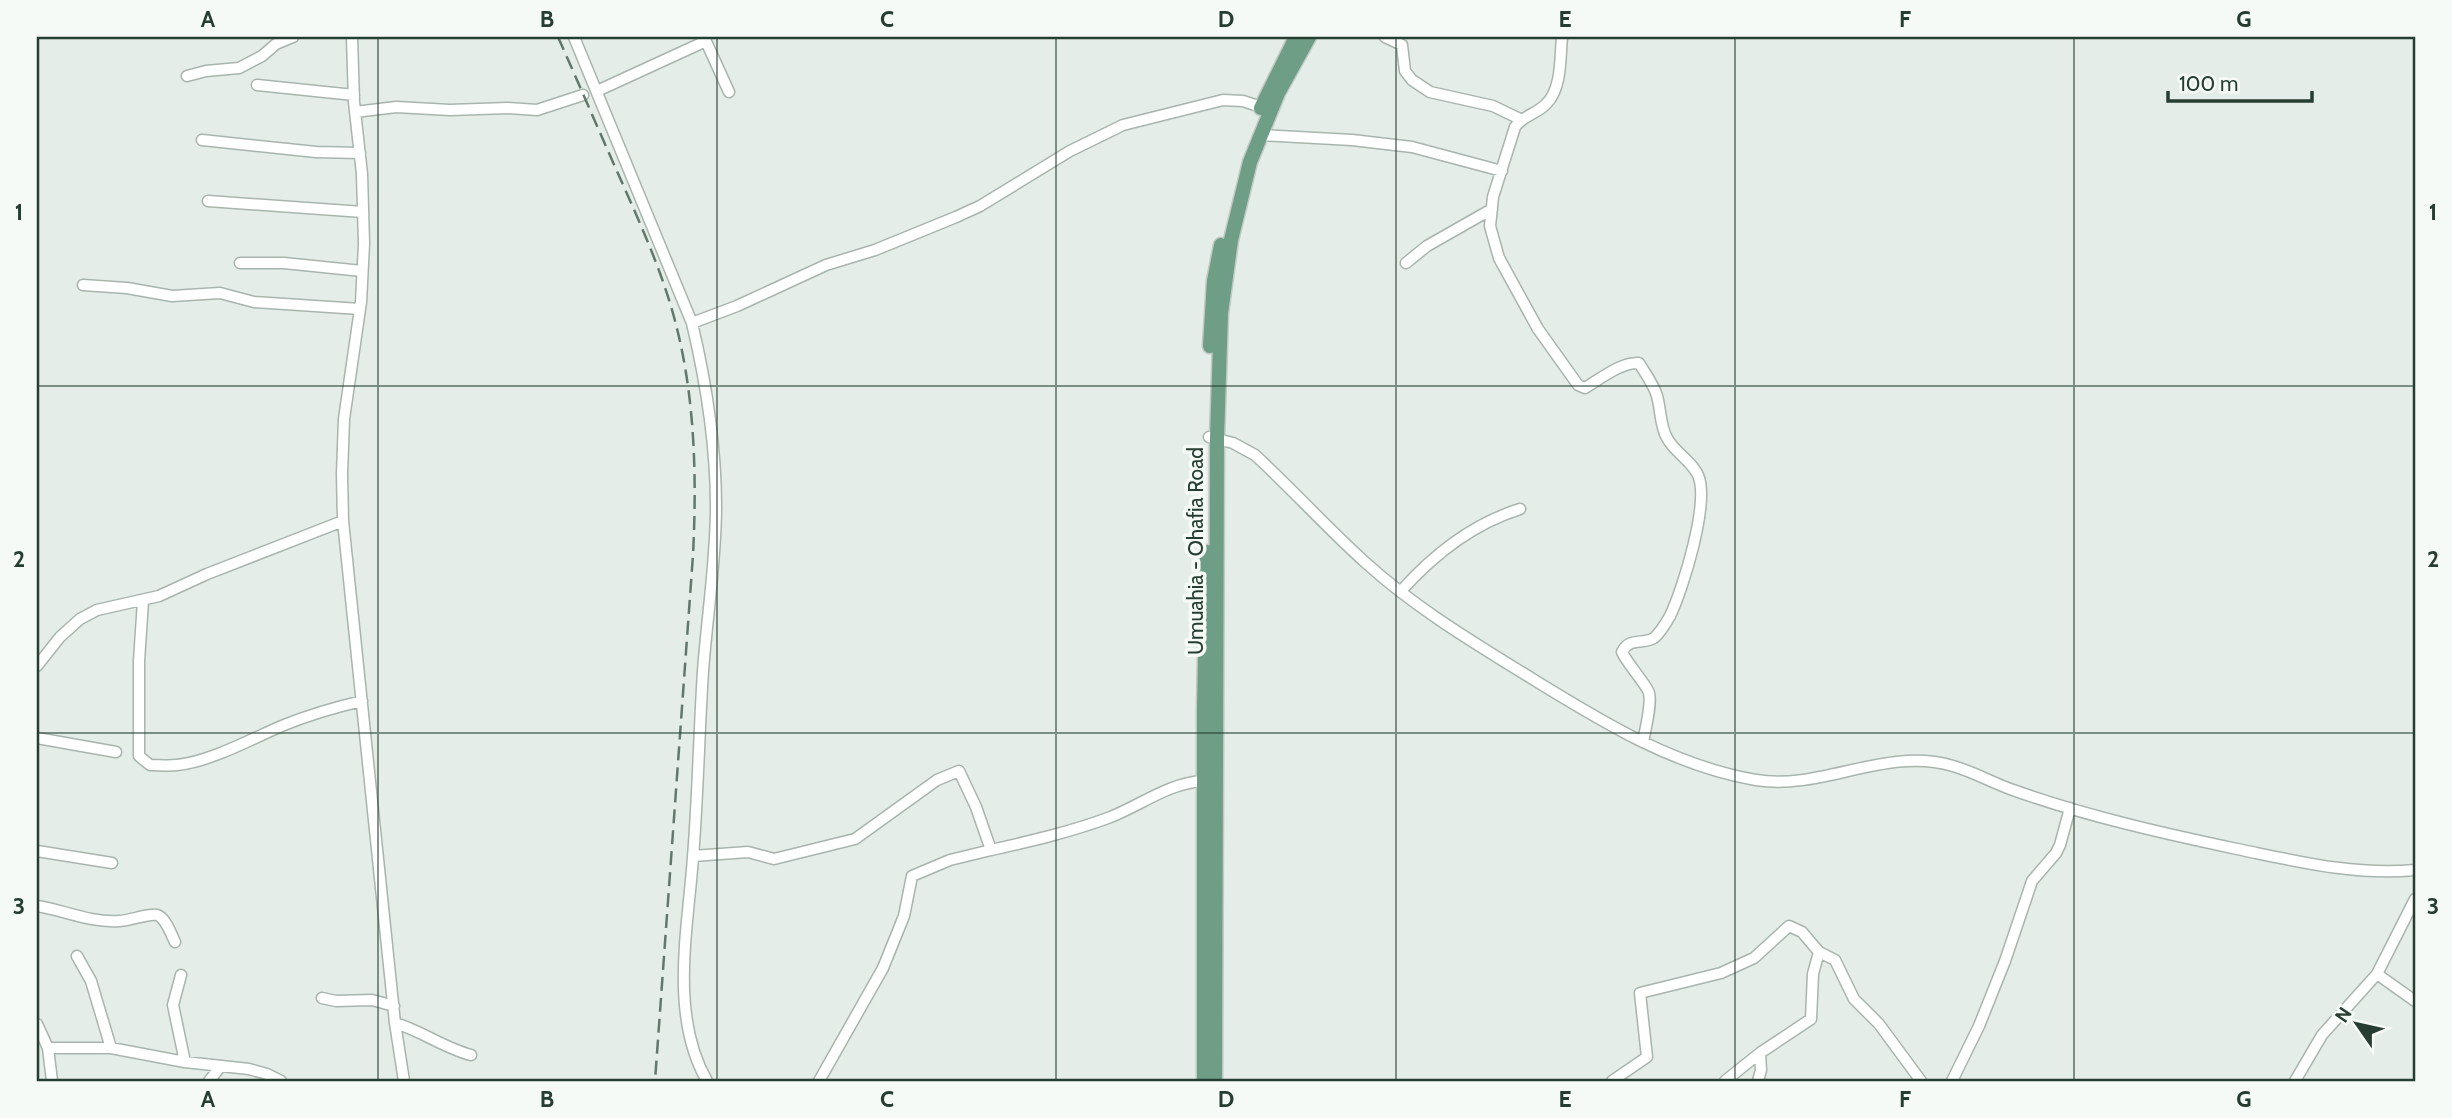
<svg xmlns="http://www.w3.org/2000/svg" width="2452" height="1118" viewBox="0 0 2452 1118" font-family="Cabin,sans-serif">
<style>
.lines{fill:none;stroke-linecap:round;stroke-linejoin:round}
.minor-casing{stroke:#a8b5ad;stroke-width:13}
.major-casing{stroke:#c2c9c5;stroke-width:17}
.minor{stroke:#fff;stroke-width:10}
.major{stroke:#6e9e86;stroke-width:14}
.rail{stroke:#61796c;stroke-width:2.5;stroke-dasharray:14 7;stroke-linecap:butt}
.grid{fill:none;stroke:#263e31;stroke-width:2;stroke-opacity:0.55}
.labels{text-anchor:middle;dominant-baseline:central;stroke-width:7;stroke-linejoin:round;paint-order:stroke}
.street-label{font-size:21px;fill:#263e31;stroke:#f6faf7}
.neatline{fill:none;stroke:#263e31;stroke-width:2.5}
.grid-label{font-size:23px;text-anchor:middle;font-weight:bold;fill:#263e31}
</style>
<rect width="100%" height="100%" fill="#e5ede8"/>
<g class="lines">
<g class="minor-casing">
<path id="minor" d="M352,37L354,102L362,174L364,244L361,302L344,419L342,474L343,521L395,1023L404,1081
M574,37L692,323C706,382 716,445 716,507C716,561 707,617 703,671C699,733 698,795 693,857C688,929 669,1015 707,1081
M704,37L729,92
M1385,37L1402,45L1405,71L1412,80L1430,92L1493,106L1520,119
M1562,37C1560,56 1562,88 1547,103C1538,114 1523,115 1515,127L1493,197L1490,226L1499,258L1538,329L1578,385L1585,388C1600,379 1621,362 1639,363C1645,373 1654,385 1657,396C1661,410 1660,426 1667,438C1675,453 1691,460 1698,475C1710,502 1683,589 1670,616C1666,623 1660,633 1654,638C1642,645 1629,637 1622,652C1628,665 1647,685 1649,693C1652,705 1645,730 1643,742
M187,76L206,71L239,68L262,56L276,44L293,37
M257,85L354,95
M597,91L706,41
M355,112L396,107L450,110L508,108L537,110L583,95
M1259,135L1352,140L1412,147L1502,171
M202,140L316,152L360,153
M208,201L363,212
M240,263H284L362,271
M1406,263L1427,246L1492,209
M83,285L127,288L172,296L220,293L254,302L360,309
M692,323L737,306L826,265L875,250L956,217L980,206L1070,151L1123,125L1223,100L1243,101L1261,107
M1209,437L1233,443L1255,455C1293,490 1327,528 1366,563C1411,604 1466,638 1518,670C1593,716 1668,765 1756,780C1822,791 1885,746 1953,766C1974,772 1993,783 2013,790C2086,816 2162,833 2237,849C2296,861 2355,876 2415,870
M1401,591C1434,554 1472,524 1520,509
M143,601L139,661V756L150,765C159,765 168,766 177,765C210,762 253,738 284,725C309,715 336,707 362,701
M37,666L60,637L80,619L97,610L159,596L207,574L343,521
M37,738L116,752
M37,851L112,863
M693,856L748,852L774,859L855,839L937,780L959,771L976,807L991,850C1031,841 1070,832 1108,818C1140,806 1168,783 1203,781
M37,906C64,910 90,923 119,921C128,921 150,913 157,915C166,918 171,934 175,942
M77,956L91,981L111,1048
M2377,974L2415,1001
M181,975L173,1005L185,1062
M322,998L336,1001L372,1000L394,1006
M395,1023C422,1031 444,1048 471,1055
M37,1024L48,1048L52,1081
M48,1048H111L185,1062L249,1069L267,1074L281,1081
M209,1081L221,1066
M819,1081L883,968L904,916L912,876L950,860L991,850
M1612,1081L1647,1057L1640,993L1721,973L1754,958L1789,926L1802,932L1819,952L1835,960L1854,999L1879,1024L1921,1081
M1725,1081L1760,1053L1811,1019L1813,974L1819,952
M1758,1081L1761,1070L1760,1053
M1952,1081L1979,1026L2005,961L2032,881L2056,853L2060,845L2070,808
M2295,1081L2322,1035L2377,974L2415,899"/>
</g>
<g class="major-casing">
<path id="major" d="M1261,108L1296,37
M1210,346L1214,281L1221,245
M1204,1081V710L1207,552
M1215,1081L1217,438L1221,313L1231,240L1250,162L1278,93L1309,37"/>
</g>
<use href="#minor" class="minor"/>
<use href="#major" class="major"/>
<path class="rail" d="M558,37C579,84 599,131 620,178C640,223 661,269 674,317C695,394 697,475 693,555L655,1081"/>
</g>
<path class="grid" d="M378,37V1081M717,37V1081M1056,37V1081M1396,37V1081M1735,37V1081M2074,37V1081M37,386H2415M37,733H2415"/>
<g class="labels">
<g class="street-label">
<text transform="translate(1195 551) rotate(-90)">Umuahia - Ohafia Road</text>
</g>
</g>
<rect width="2452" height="1118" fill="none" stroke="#f6faf7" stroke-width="77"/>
<g transform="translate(2357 1024) rotate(304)" stroke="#f6faf7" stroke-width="5" paint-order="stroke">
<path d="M0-5L12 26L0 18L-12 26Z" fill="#263e31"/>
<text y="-10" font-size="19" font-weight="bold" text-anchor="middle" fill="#263e31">N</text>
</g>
<path d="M2168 91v10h144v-10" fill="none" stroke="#263e31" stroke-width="3.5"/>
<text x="2179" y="91" font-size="21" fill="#263e31" stroke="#f6faf7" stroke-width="5" paint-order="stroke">100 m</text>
<rect x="38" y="38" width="2376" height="1042" class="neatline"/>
<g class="grid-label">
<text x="208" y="27">A</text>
<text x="547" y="27">B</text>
<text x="887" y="27">C</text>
<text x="1226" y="27">D</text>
<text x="1565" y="27">E</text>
<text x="1905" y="27">F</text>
<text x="2244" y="27">G</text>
<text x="19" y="220">1</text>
<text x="2433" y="220">1</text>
<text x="19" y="567">2</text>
<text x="2433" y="567">2</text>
<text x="19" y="914">3</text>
<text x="2433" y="914">3</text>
<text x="208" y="1107">A</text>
<text x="547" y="1107">B</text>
<text x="887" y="1107">C</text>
<text x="1226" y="1107">D</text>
<text x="1565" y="1107">E</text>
<text x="1905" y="1107">F</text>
<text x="2244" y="1107">G</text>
</g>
</svg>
